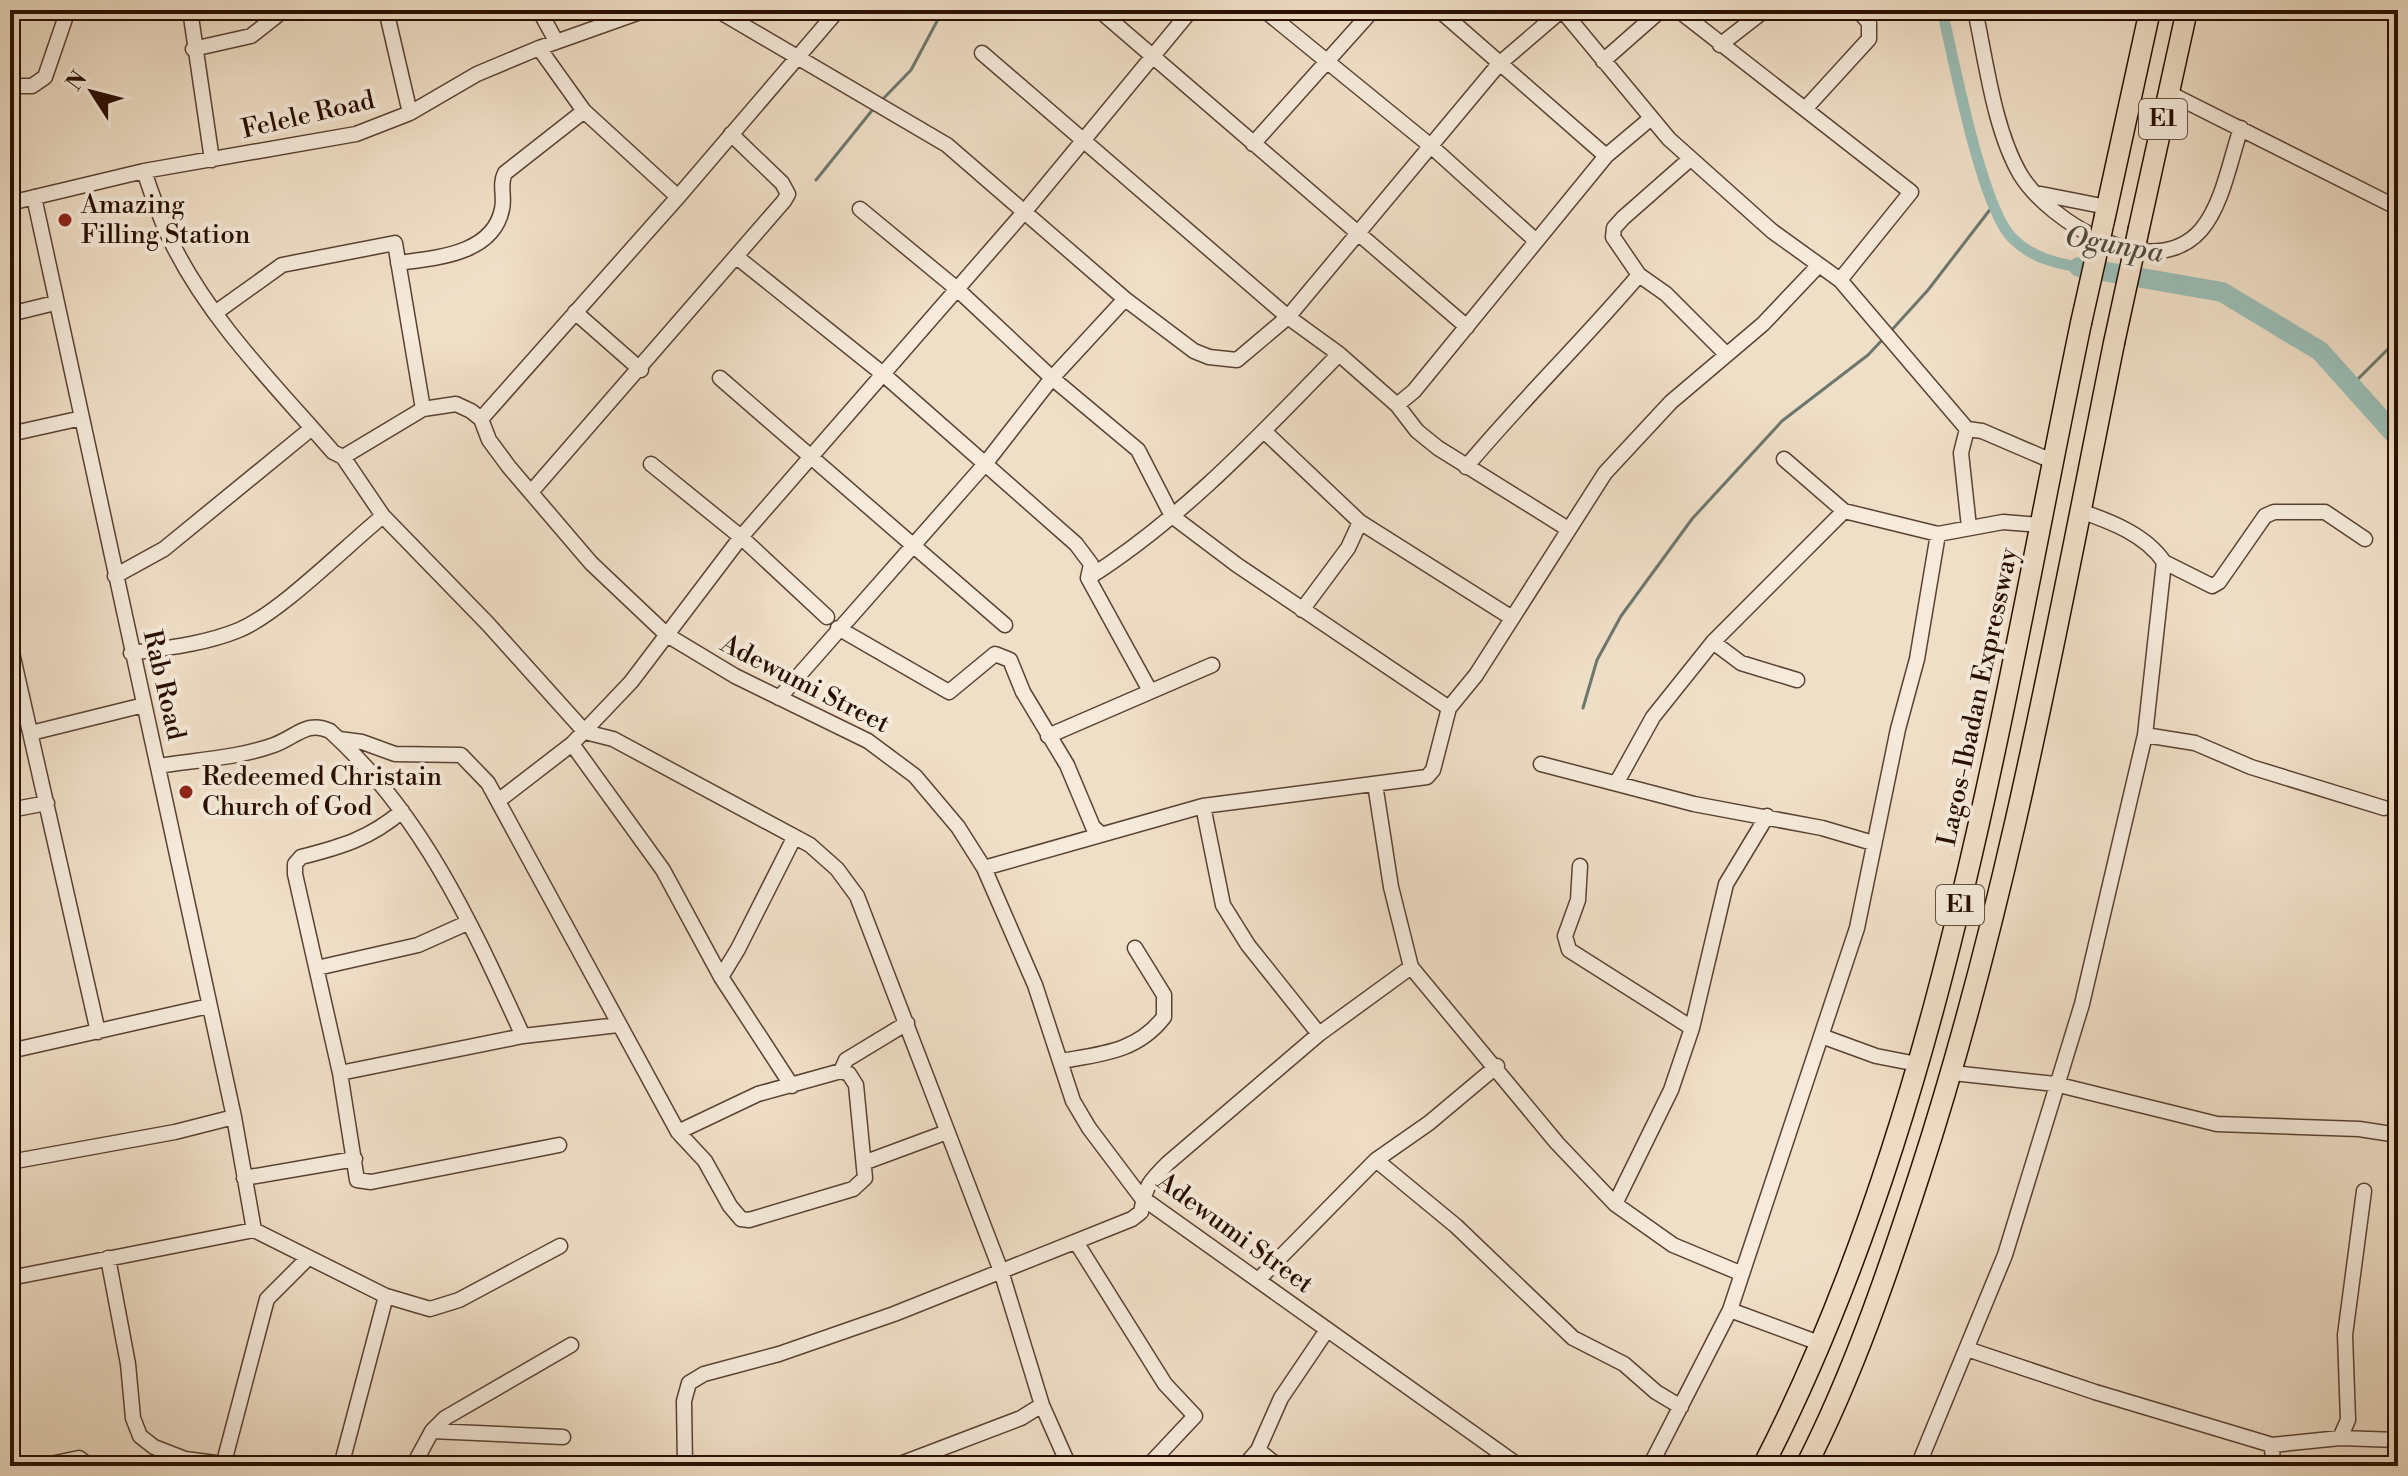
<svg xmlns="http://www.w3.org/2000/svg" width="2408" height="1476" viewBox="0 0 2408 1476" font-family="'Libre Bodoni',serif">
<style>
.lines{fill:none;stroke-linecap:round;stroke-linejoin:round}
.stream{stroke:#6c776e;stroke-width:3}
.canal{stroke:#9abdb6;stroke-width:11}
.river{stroke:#9abdb6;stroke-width:20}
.minor-casing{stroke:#5a4232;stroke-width:17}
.highway-casing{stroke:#280e01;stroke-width:23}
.minor{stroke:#f5eadb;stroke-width:14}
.highway{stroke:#f0dfc7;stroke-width:20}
.highway-bridge-casing{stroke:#280e01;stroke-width:23;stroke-linecap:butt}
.highway-bridge{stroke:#f0dfc7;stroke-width:20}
.poi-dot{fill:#8f2418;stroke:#f5eadb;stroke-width:3}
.labels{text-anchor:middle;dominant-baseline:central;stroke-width:8;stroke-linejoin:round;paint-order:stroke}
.shield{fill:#f5eadb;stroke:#665042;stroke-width:2}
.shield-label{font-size:24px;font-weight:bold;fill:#280e01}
.street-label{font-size:26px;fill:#280e01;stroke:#f5eadb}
.poi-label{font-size:26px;fill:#280e01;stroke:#f5eadb;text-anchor:start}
.water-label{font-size:28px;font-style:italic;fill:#504b40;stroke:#f5eadb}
</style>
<rect width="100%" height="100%" fill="#f0dfc7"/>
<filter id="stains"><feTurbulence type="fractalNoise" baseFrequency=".0025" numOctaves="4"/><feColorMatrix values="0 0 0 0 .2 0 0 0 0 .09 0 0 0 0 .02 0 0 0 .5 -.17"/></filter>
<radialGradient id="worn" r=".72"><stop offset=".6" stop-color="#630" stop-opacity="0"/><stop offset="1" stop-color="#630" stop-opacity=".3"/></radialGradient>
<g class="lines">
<path class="stream" d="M882,100L911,70L943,10
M816,180L874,108
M1889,333L1928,290L1992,207
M2351,386L2398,339
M1583,708L1597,660L1621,616L1692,519L1782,421L1868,355L1884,338"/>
<path class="canal" d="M1942,10C1954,60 1981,206 2012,238C2031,257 2054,263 2079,267"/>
<path class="river" d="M2079,267L2222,292L2320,351L2398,438"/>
<g class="minor-casing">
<path id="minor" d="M190,10L212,160
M386,10L410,113
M539,10L556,41
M717,10L947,145L1125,299L1194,351L1209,357L1237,360L1288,317L1499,64L1562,10
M1099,10L1467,327
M1264,10L1432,147L1535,240
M1439,10L1606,156
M1562,10L1669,139L1772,231L1840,280L1967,429L1982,431L2052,461
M1678,10L1911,192L1840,280
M1975,10C1986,61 1994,129 2020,174C2049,222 2153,285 2201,230C2223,204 2230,160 2241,128
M1720,45L1765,10
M539,48L584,111L678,197
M193,49L251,36L284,10
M982,53L1288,317L1339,354L1397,405L1417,431L1438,448L1568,529
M1603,61L1661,10
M10,86H32L45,77L68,10
M2169,93L2398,208
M1805,109L1869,39V23L1858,10
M1253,144L1373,10
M1690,159L1623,218L1614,228L1613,237L1639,275L1666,294L1726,354
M144,171C152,195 160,219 171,241C209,320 276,386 333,452L343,457L423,409L456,404L471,411L481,419L489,440L509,467L591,563L667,635L735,676L868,741L915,776L958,827L984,868L1035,985L1073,1101L1089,1128L1141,1197L1519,1466
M2041,194L2107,207
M34,197L234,1117L254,1230
M10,203L144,171L356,134L410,113L477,74L539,48L646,10
M860,209L957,289L1052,378L1138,450L1172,516L1237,565L1449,708
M738,258L883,374L1076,544L1091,564L1088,578L1149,689
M398,263C434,258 493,255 502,209C505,196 499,185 505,173L584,111
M575,312L641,370
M215,313L282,265L395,243L423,409
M10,314L55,303
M720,378L1005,625
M1397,405L1414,391L1606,156L1650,119
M481,419L678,197L838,10
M1967,429L1961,453L1969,527
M1264,431L1360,522L1512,618
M10,434L82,418
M343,457L383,516L488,624L585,732L613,739L810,845L837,869L857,896L1001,1271L1042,1405L1069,1466
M1784,459L1844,511L1938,534L2003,522L2039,525
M651,464L741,537L827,617
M1466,467C1521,401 1583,341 1639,275
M532,491L784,201L788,194L782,183L731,134
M2164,562L2212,586L2219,582L2265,516L2274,512H2325L2365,539
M115,576L164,549L312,428
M1088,578C1183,518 1261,434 1339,354
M1302,610L1348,548L1360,522
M838,628L949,692L995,654L1010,660L1023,692L1067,765L1093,827L1101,834
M1713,642L1741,663L1797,680
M10,644L98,1032
M131,653C167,648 205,644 239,630C280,613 346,546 383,516
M779,698L985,464L1052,378L1125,299
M31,733L144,705
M2145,735L2195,743L2251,767L2384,808
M1048,736L1212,665
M339,739L362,742L395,754L461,755L488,783L678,1132L705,1161L730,1206L741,1219L749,1220L853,1189L865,1178L856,1085L849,1074L841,1071L758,1094L678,1132
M572,744L663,870L721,977L792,1086
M1541,764L1694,804L1822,828L1873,843
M158,766C196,760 238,758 274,745C296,737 307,720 330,731C423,815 472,925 523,1036
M1617,782L1653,717L1713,642L1844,511
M1375,784L1391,887L1411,967L1557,1143L1615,1204L1673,1245L1740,1273
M498,801L572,744L631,682L741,537L1025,211L1191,10
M1203,806L1223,905L1248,945L1319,1034
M10,810L47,803
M402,811C371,838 341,847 301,857L295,864V874L340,1073L357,1180L371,1182L559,1145
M1580,866L1578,900L1565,936L1569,950L1692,1028
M984,868L1203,806L1427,777L1433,770L1449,708L1476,675L1605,473L1671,402L1763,324L1819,265
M317,968L418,945L467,923
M721,977L738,949L794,838
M1824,1037L1876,1056L1917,1064
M10,1051L209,1006
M1061,1061C1101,1054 1137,1052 1164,1017V995L1135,948
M841,1071L846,1060L907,1023
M340,1073L523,1036L618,1025
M1953,1073L2055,1084L2217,1124L2359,1129L2398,1135
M1376,1160L1456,1226L1573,1338L1624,1364L1656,1392L1681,1407
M10,1162L175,1132L234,1117
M866,1162L947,1132
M244,1178L355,1159
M1615,1204L1671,1090L1692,1028L1726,884L1767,816
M1076,1242L1165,1384L1195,1416L1148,1466
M108,1258L128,1364L133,1418L140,1436L154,1447L185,1459L238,1466
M10,1278L254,1230L386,1296L430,1309L459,1300L560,1246
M1259,1279L1376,1160L1429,1123L1497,1066
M1730,1310L1857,928L1898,729L1917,659L1938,534
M1967,1349L2095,1392L2272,1445L2340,1438L2398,1440
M432,1431L563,1437
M2340,1438L2348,1420L2345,1335L2364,1191
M2272,1445L2273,1466
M1258,1450L1278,1466
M224,1462L267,1299L307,1259
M41,1466L79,1458L89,1466
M341,1466L386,1296
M413,1466L432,1431L445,1418L571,1345
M685,1466L684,1401L689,1383L704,1374L779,1354L894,1314L1132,1219L1141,1212C1146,1185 1148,1183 1168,1163L1319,1034L1411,967
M895,1466L1021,1418L1042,1405
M1244,1466L1258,1450L1281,1398L1327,1330
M1650,1466L1730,1310L1819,1343
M1918,1466L2005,1255L2082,1004L2145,735L2164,562C2146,535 2110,521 2080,511"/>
</g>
<g class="highway-casing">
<path id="highway" d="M2105,216L2150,10
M2139,228L2187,10
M1763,1466C1942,1119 2002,702 2081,323
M1806,1466C1853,1374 1888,1272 1920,1173C2008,903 2058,621 2114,343"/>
</g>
<use href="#minor" class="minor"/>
<use href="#highway" class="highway"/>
<g class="highway-bridge-casing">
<path id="highway-bridge" d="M2081,323L2105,216
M2114,343L2139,228"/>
</g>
<use href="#highway-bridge" class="highway-bridge"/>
</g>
<g class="poi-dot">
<circle cx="65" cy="220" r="8"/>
<circle cx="186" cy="792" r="8"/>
</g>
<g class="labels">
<g class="shield">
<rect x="2139" y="99" width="48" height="40" rx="6"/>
<rect x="1936" y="885" width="48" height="40" rx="6"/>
</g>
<g class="shield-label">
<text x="2163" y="119">E1</text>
<text x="1960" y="905">E1</text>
</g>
<g class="street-label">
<text transform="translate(308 115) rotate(-13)">Felele Road</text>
<text transform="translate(805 684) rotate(27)">Adewumi Street</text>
<text transform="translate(164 685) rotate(77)">Rab Road</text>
<text transform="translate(1978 697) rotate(-78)">Lagos-Ibadan Expressway</text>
<text transform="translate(1235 1233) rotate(36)">Adewumi Street</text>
</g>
<g class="poi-label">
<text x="81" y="205">Amazing<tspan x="81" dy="30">Filling Station</tspan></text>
<text x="202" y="777">Redeemed Christain<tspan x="202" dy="30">Church of God</tspan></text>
</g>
<g class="water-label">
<text transform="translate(2114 245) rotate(10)">Ogunpa</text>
</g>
</g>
<rect width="2408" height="1476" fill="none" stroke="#f0dfc7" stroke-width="40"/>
<rect x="12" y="12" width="2384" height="1452" fill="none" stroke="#280e01" stroke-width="4"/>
<rect x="20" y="20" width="2368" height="1436" fill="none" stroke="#280e01" stroke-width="2"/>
<g transform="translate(92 92) rotate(306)" stroke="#f5eadb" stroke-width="6" paint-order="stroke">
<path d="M0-6L14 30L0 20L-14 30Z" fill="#280e01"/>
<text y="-12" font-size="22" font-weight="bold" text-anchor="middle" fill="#280e01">N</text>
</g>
<rect width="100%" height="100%" filter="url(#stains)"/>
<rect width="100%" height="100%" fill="url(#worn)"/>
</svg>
